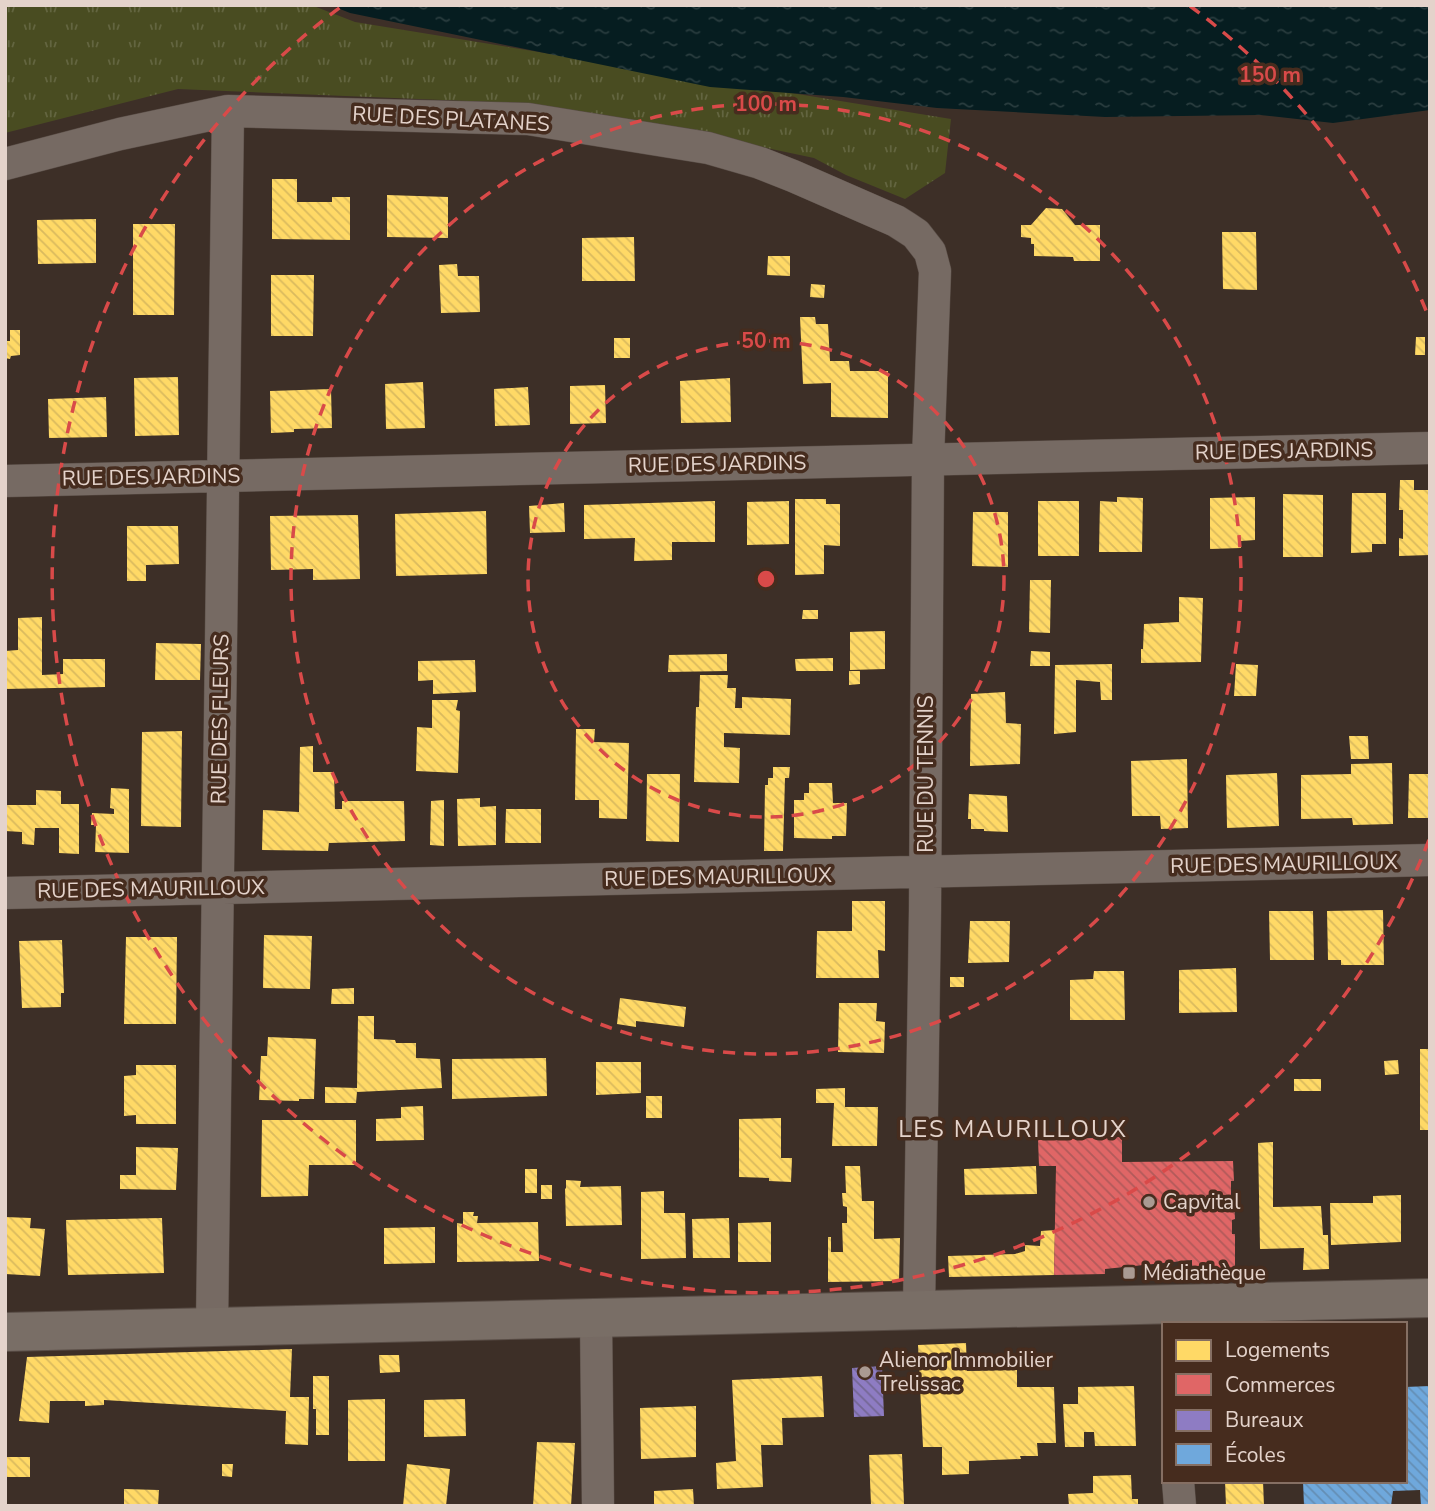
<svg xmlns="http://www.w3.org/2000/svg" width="1435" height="1511" viewBox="0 0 1435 1511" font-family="'Nunito Sans',sans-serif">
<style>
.grass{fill:url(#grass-tufts)}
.water{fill:url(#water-ripples)}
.homes{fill:url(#homes-back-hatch)}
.shops{fill:url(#shops-back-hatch)}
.offices{fill:url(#offices-back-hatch)}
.schools{fill:url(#schools-back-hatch)}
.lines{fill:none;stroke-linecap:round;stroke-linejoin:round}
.minor-casing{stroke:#584c45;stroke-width:33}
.secondary-casing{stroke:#584c45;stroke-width:40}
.minor{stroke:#766a63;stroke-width:32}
.secondary{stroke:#796e66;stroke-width:38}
.ring{fill:none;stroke:#d94a49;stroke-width:3.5;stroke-dasharray:12 9}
.poi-dot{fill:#aa9a92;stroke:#462c1e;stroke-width:2.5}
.labels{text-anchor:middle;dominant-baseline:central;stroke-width:7;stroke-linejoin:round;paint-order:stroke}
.street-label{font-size:21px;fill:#e4d3cb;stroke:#462c1e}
.poi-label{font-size:21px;fill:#e4d3cb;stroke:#462c1e;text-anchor:start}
.quarter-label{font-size:24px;letter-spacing:2px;fill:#e4d3cb;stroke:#462c1e}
.centre{fill:#d94a49;stroke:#462c1e;stroke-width:3.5}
.ring-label{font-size:21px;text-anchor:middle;font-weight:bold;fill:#d94a49;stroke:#462c1e;stroke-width:7;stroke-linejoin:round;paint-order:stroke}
</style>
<defs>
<pattern id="grass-tufts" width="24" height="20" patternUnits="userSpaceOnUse" patternTransform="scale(1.75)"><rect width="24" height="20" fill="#494c21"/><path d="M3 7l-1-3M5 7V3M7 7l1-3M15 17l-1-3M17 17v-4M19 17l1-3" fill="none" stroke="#636540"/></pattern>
<pattern id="water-ripples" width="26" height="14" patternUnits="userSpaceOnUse" patternTransform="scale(1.75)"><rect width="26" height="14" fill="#061d20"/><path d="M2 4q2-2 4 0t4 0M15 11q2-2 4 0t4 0" fill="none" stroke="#2a3d3f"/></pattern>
<pattern id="homes-back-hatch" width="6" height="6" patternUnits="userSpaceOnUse" patternTransform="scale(1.75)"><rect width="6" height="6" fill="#ffd966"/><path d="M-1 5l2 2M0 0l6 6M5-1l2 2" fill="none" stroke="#daba5e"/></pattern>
<pattern id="shops-back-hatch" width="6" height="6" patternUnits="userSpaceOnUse" patternTransform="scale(1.75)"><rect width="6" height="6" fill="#e06666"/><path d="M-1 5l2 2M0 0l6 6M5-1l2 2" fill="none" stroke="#b15a5a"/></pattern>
<pattern id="offices-back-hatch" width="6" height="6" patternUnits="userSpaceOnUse" patternTransform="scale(1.75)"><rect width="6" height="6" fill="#8e7cc3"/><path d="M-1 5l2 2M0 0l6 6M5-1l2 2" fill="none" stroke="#746794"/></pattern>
<pattern id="schools-back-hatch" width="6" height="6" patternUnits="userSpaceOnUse" patternTransform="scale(1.75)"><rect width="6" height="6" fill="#6fa8dc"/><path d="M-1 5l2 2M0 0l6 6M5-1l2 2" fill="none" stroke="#648eb4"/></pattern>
</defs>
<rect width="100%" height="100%" fill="#3d2f27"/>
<path class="grass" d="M5,5H311L355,22L951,119L945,173L905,199L846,175L814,158L662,126L518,103L178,89L5,133Z"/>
<path class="water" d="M330,5H1430V110L1333,123L1260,115L1105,117L937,108L843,97L710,87L350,13Z"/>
<path class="homes" d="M272,179H297V202H332V197H350V240L272,239Z
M387,195L448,197V238L387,237Z
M1046,208L1062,209L1075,225H1100V261H1074L1073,257L1034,256V244H1031V238L1021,237V225H1031Z
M96,219V263L38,264L37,220Z
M133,224H175L174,315H133Z
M1222,232H1256L1257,290L1223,289Z
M634,237L635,281H582V238Z
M768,256H790V276L767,275Z
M457,264L458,276H479L480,312L441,313L439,265Z
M271,275H314L313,336H271Z
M811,284L825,285L824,298L810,297Z
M800,317H815L816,324H828L830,361H849L850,371H888V418L831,417V383L803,384Z
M10,330H20V355L11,356L10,359L5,358V341H10Z
M1416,337H1425V355H1415Z
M614,338H630V358H614Z
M178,377L179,435L135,436L134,378Z
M730,378L731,422L681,423L680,381Z
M423,382L425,428L386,429L385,384Z
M605,385L606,423L570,424V386Z
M528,387L530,425L495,426L494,389Z
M331,389L332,428L294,429V432L271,433L270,391Z
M106,397L107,437L49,438L48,399Z
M1400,480H1414V490H1430V555L1399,556V538L1403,539V510H1399Z
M1352,493H1386V544H1372V552L1351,553Z
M1283,494L1323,495V557H1283Z
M1117,497L1143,498L1142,552H1099L1100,501L1117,502Z
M1255,497V540L1241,541V548L1210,549V498Z
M795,499H826V504H840V546L824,545V574L795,575Z
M715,501V542H672V560L634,561L635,538L584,539V505Z
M789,501V544L747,545V502Z
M1038,501H1079V556H1038Z
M564,503L565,532L530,533L529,506Z
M486,511L487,574L396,576L395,514Z
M973,512H1008V567L972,566Z
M358,515L360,579L313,580V569L271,570L270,516Z
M127,526H178L179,564L146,565V581H127Z
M1030,580H1051L1050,633L1029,632Z
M1179,597L1203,598L1201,662L1141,663V649H1143L1144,624L1179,622Z
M803,610H818V619H802Z
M42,617V675L63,674V659H105V687L5,689V651L18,650V618Z
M885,631V669L850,670V632Z
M156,643L201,644L200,680H155Z
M1031,651L1050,652V666H1030Z
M727,654V671L668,672L669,655Z
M833,658V671H796L795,659Z
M475,660L476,692L433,694V680L418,681V661Z
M1112,664V700H1101L1100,682L1076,680V732L1054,734L1055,665Z
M1236,664L1258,665L1256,696H1234Z
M849,671H860V684L849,685Z
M700,675H728L727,688H736L735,708H742V697L791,699L790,735L724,733V747L740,748L739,783L694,782L696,707H699Z
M1005,692L1006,723L1021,724L1020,764L970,766L971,694Z
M432,700H458L456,710L460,711L458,773L416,771L417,727L432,728Z
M576,729H595L594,742L629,743L627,819L599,818V800H575Z
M182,731L181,827L141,826L142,732Z
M1349,736H1368L1369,759H1351Z
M313,746V772H334L335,809H342V801H404L405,841L329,843L328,851L262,850L263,810L299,812L300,747Z
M1187,759L1188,828L1161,829L1160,816H1132L1131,761Z
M1392,763L1393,824L1353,825L1352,818L1301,819V775L1351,774V764Z
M773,767H790L789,778H785L783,851H764L765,785H768V778H773Z
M1277,773L1279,826L1227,828L1226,775Z
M647,774H680L679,842L646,841Z
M1409,774H1430V818H1408Z
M809,783H832L833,803H847L846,836H832V839L794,838V800H804V793H809Z
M111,788L129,789V853L95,852L96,825H91L92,813L114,814V809L110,808Z
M36,790L61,791V804H79V854L59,853V828H35L34,845L22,844V832L5,831V813H7V805H36Z
M969,794L1007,796L1008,832L984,831V829H971V819H968Z
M480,798V807L496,806V845L458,846L457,799Z
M444,800V846L430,845L431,801Z
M506,809H541V843H505Z
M852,901H885V951L878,950L879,978H816L817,931H852Z
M1383,910L1384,965H1341V960H1328L1327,911Z
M1269,911H1313L1314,960H1270Z
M970,921H1010L1009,962L968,963Z
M264,935L312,936L310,989L263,988Z
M126,937H177L176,1024H124Z
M62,940L64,993H61V1007L22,1008L19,941Z
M1236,968L1237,1012L1179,1013V970Z
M1094,971H1124L1125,1020H1070V980L1093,979Z
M950,977H964V987H950Z
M354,988V1004H331L332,989Z
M620,998L686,1007L684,1027L636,1021V1027L617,1024Z
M839,1003H877L876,1021L885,1022L884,1053L838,1052Z
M358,1016H374V1039L395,1040L396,1043H416V1058L440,1059L442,1088L357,1092L356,1103H325V1087L357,1088Z
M268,1037L316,1039L314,1099H299V1101L259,1100L261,1056H267Z
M1420,1049H1430V1130H1420Z
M546,1058L547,1096L452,1099V1059Z
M1398,1060L1399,1074L1385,1075L1384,1061Z
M596,1062H641V1093L596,1095Z
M136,1065H176V1124H136V1115L124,1116V1076L136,1075Z
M1294,1079H1321V1091H1294Z
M845,1088V1107H878L877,1146H832L834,1103H816V1089Z
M646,1096H662V1118H646Z
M423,1106L424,1140L376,1141V1119L401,1118V1107Z
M781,1118V1158H792L791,1182L769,1181V1178L739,1177V1119Z
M262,1120H356V1165H309L308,1196L261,1197Z
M1273,1142V1207L1321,1206L1323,1235H1328L1329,1269L1303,1270L1304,1248L1260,1249L1258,1143Z
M136,1147L178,1148L176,1190L120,1189V1175H136Z
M845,1166H860L862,1201H874V1239L900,1238L899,1281L828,1282V1237H831V1252H843L842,1223H847V1207L843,1206L842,1193H846Z
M1036,1166L1037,1194L965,1195L964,1169Z
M525,1169H537V1193H525Z
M566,1180L581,1181L580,1187L621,1186L622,1225L566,1226L565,1188L566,1189Z
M541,1185H552V1199H541Z
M664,1191V1213H685L686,1258L641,1259V1192Z
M1401,1195V1242L1331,1245L1330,1203H1373V1196Z
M463,1212H474L473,1216H478L477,1223L538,1222L539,1261L457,1262V1223L463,1224Z
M5,1217L31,1218L30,1228L45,1229L40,1276L5,1274Z
M162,1218L164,1273L68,1275L66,1220Z
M729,1218L730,1258H693L692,1219Z
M771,1222V1262H738V1223Z
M435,1227V1263L384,1264V1228Z
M1055,1230L1054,1275L949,1277L948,1256L1015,1254L1025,1251V1245L1040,1246L1041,1231Z
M966,1343L967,1371L1017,1370V1387H1054L1056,1443H1037L1038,1456H1020L1021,1459L969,1461V1474L942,1475V1447H923L918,1345Z
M292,1349L290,1397H309L308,1445L285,1444L286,1411L104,1400V1405L85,1406V1401H50L49,1423L19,1421L27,1357Z
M379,1355H399L400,1372L380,1373Z
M313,1376H329V1435H316V1409H313Z
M822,1376L824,1417L782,1418L783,1445H761L763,1487L717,1489L716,1463L736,1461L732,1380Z
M1134,1386L1136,1446H1095L1094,1432H1084V1447H1065L1063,1404H1078V1387Z
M385,1399V1461H348V1400Z
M465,1399L466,1436L424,1437V1400Z
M696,1406V1457L641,1459L640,1408Z
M537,1442L575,1443L571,1506H533Z
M902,1454L904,1504L871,1505L869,1455Z
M5,1457H30V1477H5Z
M222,1464H233L232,1477L222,1476Z
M407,1464L450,1469L446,1506H403Z
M1131,1475L1132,1499H1138V1506H1069L1068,1494L1093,1493V1476Z
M1225,1481H1263L1264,1506H1226Z
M124,1489L159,1490L158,1506H124Z
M693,1489L694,1506H654V1491Z"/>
<path class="shops" d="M1122,1137V1162L1233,1161L1234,1181H1231V1196H1234L1235,1219L1232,1220V1234H1235V1272H1192V1260L1105,1269V1274L1054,1275L1056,1166H1039L1038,1140Z"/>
<path class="offices" d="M882,1366L884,1416L854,1417L852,1368Z"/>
<path class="schools" d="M1430,1386V1506H1421L1420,1490L1393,1491L1391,1506H1304L1303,1481H1405V1387Z"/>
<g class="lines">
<g class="minor-casing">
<path id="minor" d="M5,164L120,134L228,111L528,119L708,148L760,163L793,176L896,221L907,228L916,234L930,252L935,271L928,459L925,910L919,1310
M5,481L1430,448
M5,893L1430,860
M596,1318L598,1506
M212,1327L228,111
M1178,1481L1180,1506"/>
</g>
<g class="secondary-casing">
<path id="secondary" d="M5,1332L1430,1298"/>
</g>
<use href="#minor" class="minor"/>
<use href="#secondary" class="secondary"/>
</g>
<g class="ring">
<circle cx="766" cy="579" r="238"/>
<circle cx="766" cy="579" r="475"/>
<path d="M1429 840A713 713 0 1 1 342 6M1190 6A713 713 0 0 1 1429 318"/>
</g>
<g class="poi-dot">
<circle cx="1149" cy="1202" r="7"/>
<rect x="1122" y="1266" width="14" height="14" rx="3.5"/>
<circle cx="865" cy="1372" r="7"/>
</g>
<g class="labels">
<g class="street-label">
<text transform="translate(451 119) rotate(3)">RUE DES PLATANES</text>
<text transform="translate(1284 451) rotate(-1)">RUE DES JARDINS</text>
<text transform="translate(717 464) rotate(-1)">RUE DES JARDINS</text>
<text transform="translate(151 477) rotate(-1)">RUE DES JARDINS</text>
<text transform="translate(220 719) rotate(-89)">RUE DES FLEURS</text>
<text transform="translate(926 774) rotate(-90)">RUE DU TENNIS</text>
<text transform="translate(1284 864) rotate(-1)">RUE DES MAURILLOUX</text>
<text transform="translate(718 877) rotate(-1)">RUE DES MAURILLOUX</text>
<text transform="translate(151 889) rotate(-1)">RUE DES MAURILLOUX</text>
</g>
<g class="poi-label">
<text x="1163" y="1202">Capvital</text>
<text x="1143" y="1273">Médiathèque</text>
<text x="879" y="1360">Alienor Immobilier<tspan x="879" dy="24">Trelissac</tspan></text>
</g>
<g class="quarter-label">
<text x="1013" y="1129">LES MAURILLOUX</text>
</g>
</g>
<circle cx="766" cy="579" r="10" class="centre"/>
<g class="ring-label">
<text x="1270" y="82">150 m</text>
<text x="766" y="111">100 m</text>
<text x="766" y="348">50 m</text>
</g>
<rect width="1435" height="1511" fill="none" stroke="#e4d3cb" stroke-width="14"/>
<rect x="1162" y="1322" width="245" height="161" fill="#462c1e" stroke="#856f63" stroke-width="2"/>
<rect x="1176" y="1340" width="35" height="21" fill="#ffd966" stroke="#856f63" stroke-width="2"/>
<text x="1225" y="1357" font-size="21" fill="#e4d3cb">Logements</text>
<rect x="1176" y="1374" width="35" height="21" fill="#e06666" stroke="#856f63" stroke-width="2"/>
<text x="1225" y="1392" font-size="21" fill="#e4d3cb">Commerces</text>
<rect x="1176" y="1410" width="35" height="21" fill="#8e7cc3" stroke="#856f63" stroke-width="2"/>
<text x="1225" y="1427" font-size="21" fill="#e4d3cb">Bureaux</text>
<rect x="1176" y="1444" width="35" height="21" fill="#6fa8dc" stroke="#856f63" stroke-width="2"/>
<text x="1225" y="1462" font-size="21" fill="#e4d3cb">Écoles</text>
</svg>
